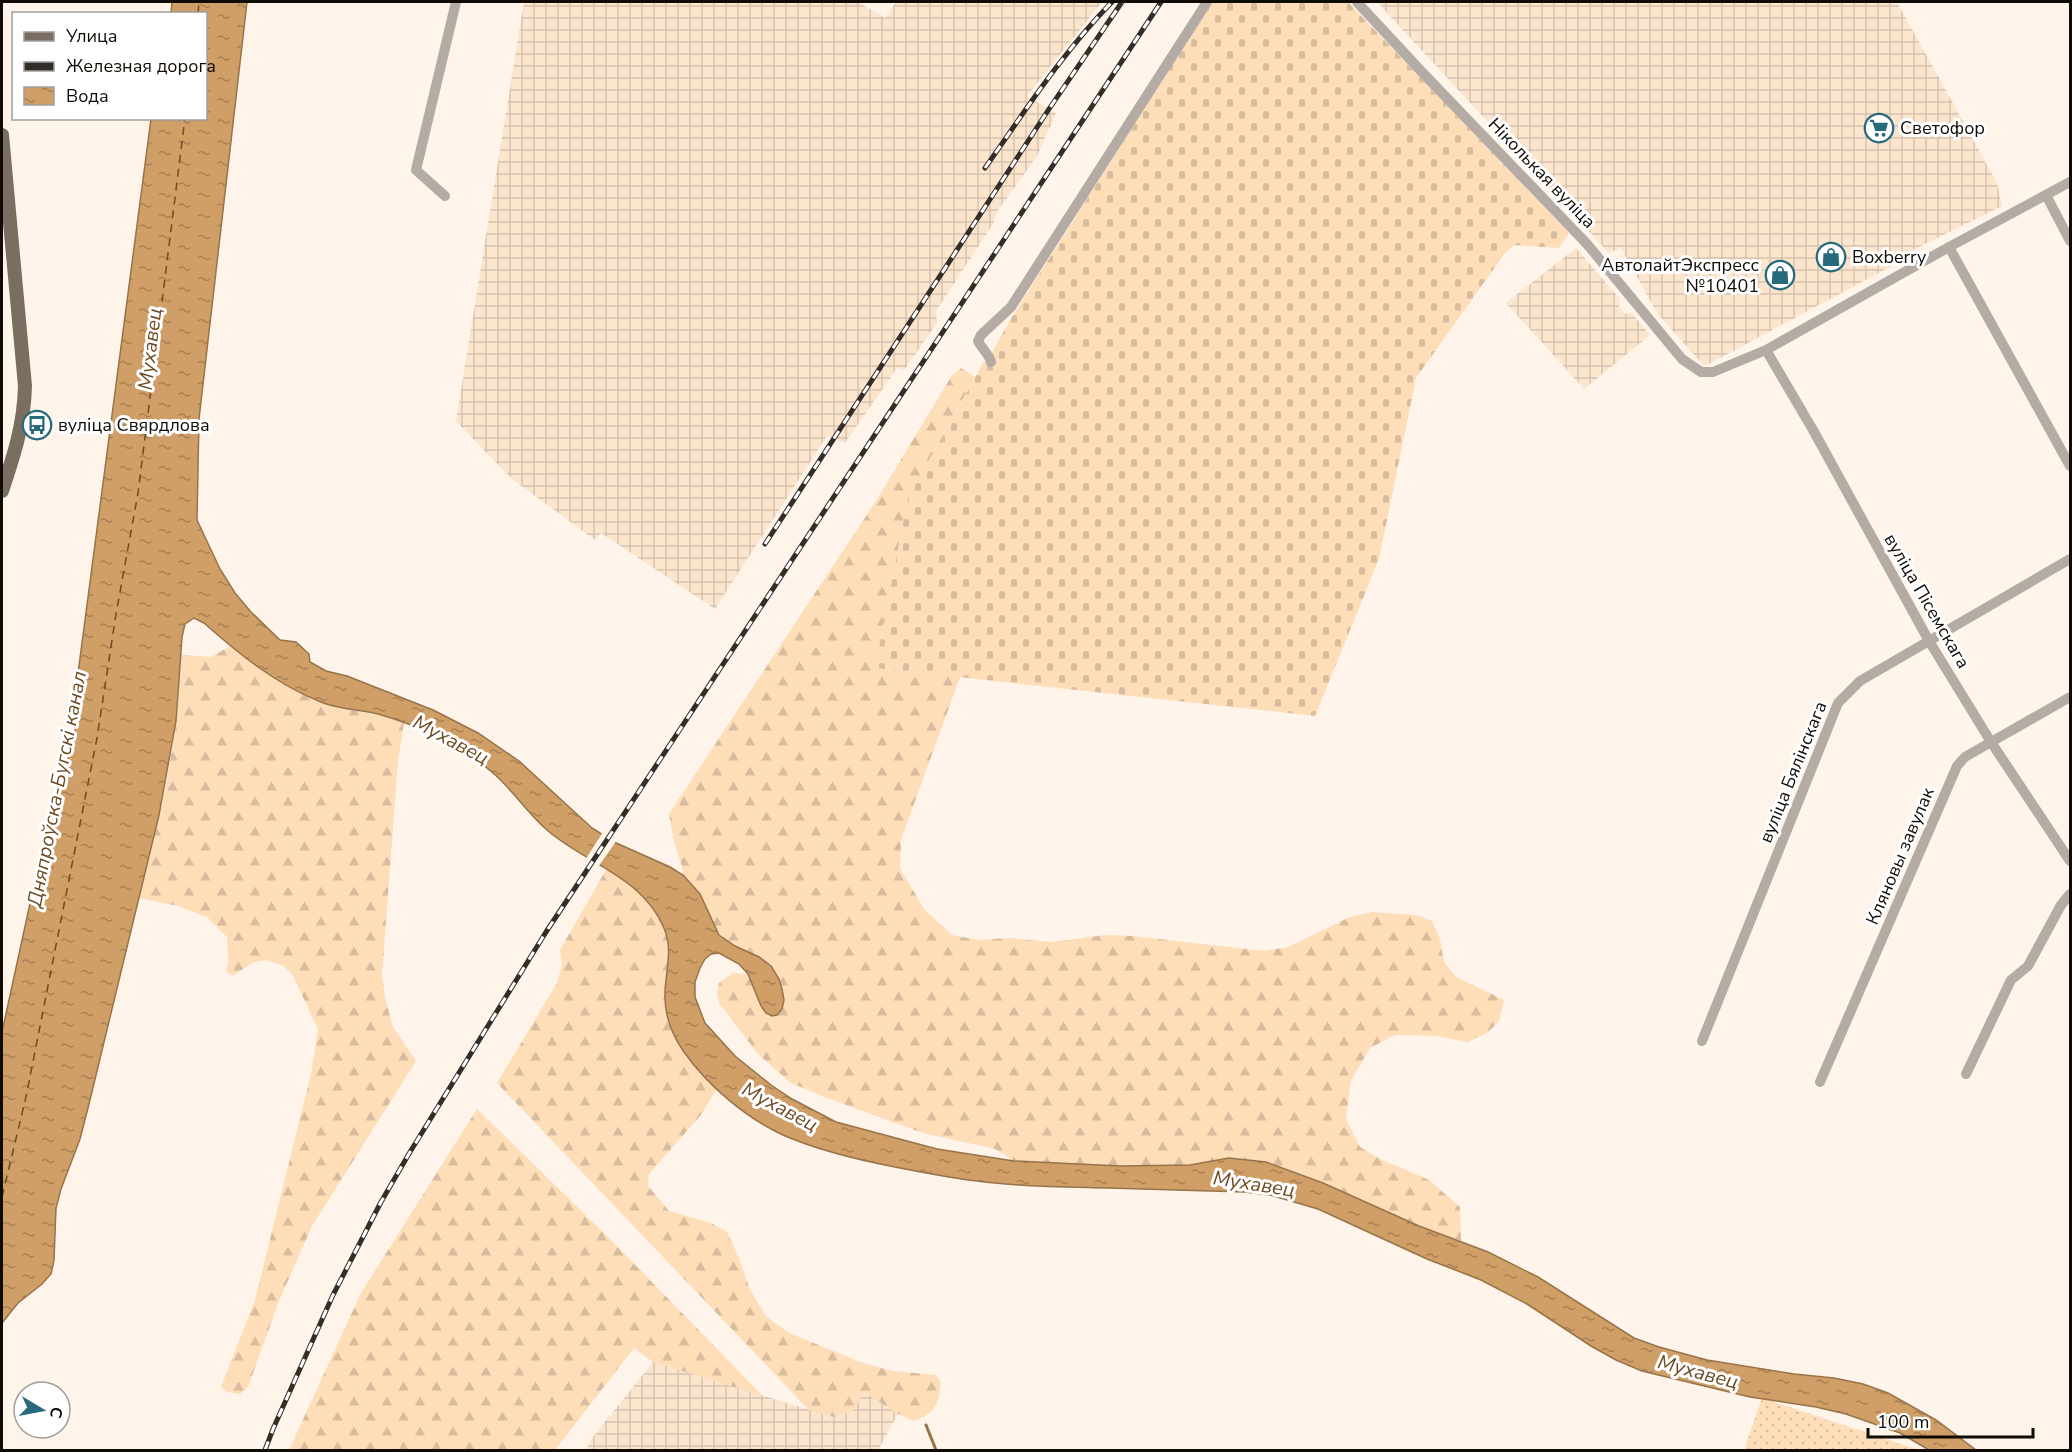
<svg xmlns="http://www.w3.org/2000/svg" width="2072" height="1452" viewBox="0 0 2072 1452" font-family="'Nunito Sans',sans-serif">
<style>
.industrial{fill:url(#industrial-grid)}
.grass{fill:url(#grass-dots)}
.forest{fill:url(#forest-firs)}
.cemetery{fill:url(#cemetery-stones)}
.water{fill:url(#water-ripples);stroke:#97734a;stroke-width:1.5}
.pier{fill:#fef4e9}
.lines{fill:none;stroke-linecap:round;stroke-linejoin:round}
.stream{stroke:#97734a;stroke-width:3}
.ferry{stroke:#6d4a21;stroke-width:1.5;stroke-dasharray:8 6;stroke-linecap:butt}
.minor{stroke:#b3aba4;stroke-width:10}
.major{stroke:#7a6e60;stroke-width:14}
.rail-casing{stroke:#332d27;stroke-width:5}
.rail{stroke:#fff;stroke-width:3;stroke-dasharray:9;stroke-linecap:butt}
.labels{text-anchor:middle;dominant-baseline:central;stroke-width:6;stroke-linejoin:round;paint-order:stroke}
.poi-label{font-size:18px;fill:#110b06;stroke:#fff;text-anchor:start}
.street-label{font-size:18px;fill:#110b06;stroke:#fff}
.water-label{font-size:20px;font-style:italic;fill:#6d4a21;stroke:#fff}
</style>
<defs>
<pattern id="industrial-grid" width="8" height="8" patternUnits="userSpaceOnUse" patternTransform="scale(1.5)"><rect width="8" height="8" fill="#fbe5cd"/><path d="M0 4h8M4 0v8" fill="none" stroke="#d6c3af"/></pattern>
<pattern id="grass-dots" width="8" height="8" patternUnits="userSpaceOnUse" patternTransform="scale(1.5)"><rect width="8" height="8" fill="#feddb9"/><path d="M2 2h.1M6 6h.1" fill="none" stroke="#d9bc9e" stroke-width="1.8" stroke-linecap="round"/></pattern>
<pattern id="forest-firs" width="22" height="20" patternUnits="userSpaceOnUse" patternTransform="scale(1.5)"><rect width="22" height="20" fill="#feddb9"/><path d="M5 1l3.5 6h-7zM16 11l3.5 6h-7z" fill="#d9bc9e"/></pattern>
<pattern id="cemetery-stones" width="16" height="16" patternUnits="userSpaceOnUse" patternTransform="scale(1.5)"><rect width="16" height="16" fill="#feddb9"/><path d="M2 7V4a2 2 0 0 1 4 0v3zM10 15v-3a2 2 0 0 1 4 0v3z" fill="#d9bc9e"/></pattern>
<pattern id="water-ripples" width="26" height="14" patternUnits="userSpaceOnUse" patternTransform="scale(1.5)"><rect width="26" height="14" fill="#d09f67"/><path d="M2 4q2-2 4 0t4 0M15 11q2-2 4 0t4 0" fill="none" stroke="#a78053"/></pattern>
</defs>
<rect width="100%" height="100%" fill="#fef4e9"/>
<path class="industrial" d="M524,2H858L885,18L896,2H1102L1027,96L1056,113L1037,156L997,212L993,224L936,311L937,323L904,370L897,368L845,443L827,436L715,609L601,533L595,540L512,479L456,421Z
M1377,2H1897L1997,183L2002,206L1911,251L1912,255L1707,365H1703L1657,313L1621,248L1609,253Z
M1576,248L1620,299L1619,307L1626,314L1631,312L1650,335L1584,389L1506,303Z
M653,1362L833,1417L864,1392L898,1414L878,1450H586L592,1438Z"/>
<path class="grass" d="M1762,1398L1919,1450H1744Z"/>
<path class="forest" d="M961,368L975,377L908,498L875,668L960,677L901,840L900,868L924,909L952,935L978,940L1009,938L1053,942L1105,935L1133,936L1263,951L1288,947L1350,917L1372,912L1417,915L1432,921L1440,939L1444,962L1456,977L1504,1000L1499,1021L1487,1033L1468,1042L1436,1036L1395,1035L1370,1048L1351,1081L1346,1119L1360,1147L1380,1159L1429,1180L1460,1207L1461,1241L1419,1226L1323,1183L1266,1162L1229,1158L1190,1165L1144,1166L1051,1164L1014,1161L995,1149L923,1133L827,1098L791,1083L758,1054L719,1003L717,993L719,983L733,973L748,974L754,985L746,951C709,936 718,922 699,893C695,886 689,881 683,875L682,867L674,841L669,814L874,504L951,377Z
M230,646C259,669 291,693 327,704C353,713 379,712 404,723L398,761L382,975L385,998L393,1027L416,1061L312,1226L279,1301L248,1387L240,1394L228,1392L221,1387L255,1300L311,1074L318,1029L293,976L284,966L266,960L254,962L232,976L226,971L228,961L227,937L208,918L178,906L139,898C154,839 169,780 176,720C178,699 179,677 181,655L211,657Z
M607,868L627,881L644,897L657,914L666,930L669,959L664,995L697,1069L717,1088L701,1115L649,1174L648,1186L669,1211L711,1223L727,1232L739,1258L750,1290L767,1317L789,1333L863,1363L893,1371L936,1375L941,1383C938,1406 937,1411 914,1421L898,1414L864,1392L854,1410L833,1417L809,1410L497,1083L557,983L562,965L560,950Z
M477,1109L609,1238L763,1396L653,1362L634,1348L555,1450H289L361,1293Z"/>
<path class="cemetery" d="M1212,2H1348L1569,233L1559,248L1514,245L1505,253L1416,378L1379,559L1315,716L875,668L908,498L983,363L990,356L1012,317Z"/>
<path class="water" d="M172,2H247L199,419L197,520L220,569L235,593L251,612L280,640L296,642L309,654L310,662L326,671L347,676L433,710L478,733L519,761L592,828L614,842L670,867L683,875L700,894L719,935L735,946L759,957L771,966L779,979L782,989L784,1000L782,1009L777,1015L772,1016L766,1013L761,1006L748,974L739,964L719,953L711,954L705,959L700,968L695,982V997L705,1023L735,1056L771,1085L792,1099L836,1122L937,1149L1014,1161L1120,1166L1190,1165L1229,1158L1266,1162L1323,1183L1419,1226L1488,1252L1538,1277L1634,1338L1659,1347L1707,1360L1794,1374L1834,1378L1863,1384L1888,1393L1936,1420L1976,1450H1929L1900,1433L1846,1414L1816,1407L1750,1397L1642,1371L1616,1360L1591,1346L1527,1304L1481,1280L1427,1259L1318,1209L1270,1195L1245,1192C1199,1191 1154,1189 1108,1188C1067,1187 1026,1187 985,1182C955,1179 925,1173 895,1167C859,1160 817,1150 783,1135C746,1118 708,1086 684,1052C672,1035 664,1014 665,992C666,970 673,949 664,928C642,876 586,864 547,830C527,813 513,790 493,773C462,746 418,725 378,714C359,709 340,710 321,702C277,685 239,654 204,623L194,618L185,624L182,637L176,721L159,815L89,1104L80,1139L61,1189L56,1208L54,1260L51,1274L42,1284L18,1303L2,1323V1032L53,798L73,745L76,724L77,681L151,119L206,118V14L171,13Z"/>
<path class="pier" d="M603,832L617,840L598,867L585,860Z"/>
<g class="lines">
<path class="stream" d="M926,1425L936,1450"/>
<path class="ferry" d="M198,14L199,2
M2,1197L26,1097L97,738L116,614L138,493L185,118"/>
<path class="minor" d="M1357,2L1421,71L1587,244L1682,359L1701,372H1713L1766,350L1949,247L2070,182
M2046,195L2070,241
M445,196L416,170L456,2
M1949,247L2070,466
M1766,350L1813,430L1929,641L1991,742L2070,861
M991,362C989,354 982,349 978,341L981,335L1011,307L1207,2
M1702,1041L1838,703L1860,681L2070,559
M1966,1074L2011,980L2028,966L2061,905L2070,894
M1820,1082L1957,766L1965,757L2070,697"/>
<path class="major" d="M2,135L25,386C24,425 14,455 2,491"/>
<g class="rail-casing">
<path id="rail" d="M985,168C1025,111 1063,52 1112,2
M765,544L1049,109L1122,2
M265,1450L273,1429L333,1295L381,1202L410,1152L546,932L1161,2"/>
</g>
<use href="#rail" class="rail"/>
</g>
<defs>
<g id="supermarket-ring" transform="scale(1.5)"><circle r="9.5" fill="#fff" stroke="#276a7c" stroke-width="1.5"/><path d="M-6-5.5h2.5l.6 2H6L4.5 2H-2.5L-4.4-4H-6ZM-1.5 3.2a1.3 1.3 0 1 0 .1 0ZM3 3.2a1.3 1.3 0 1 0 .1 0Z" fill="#276a7c"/></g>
<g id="shop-ring" transform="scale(1.5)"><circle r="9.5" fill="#fff" stroke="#276a7c" stroke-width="1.5"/><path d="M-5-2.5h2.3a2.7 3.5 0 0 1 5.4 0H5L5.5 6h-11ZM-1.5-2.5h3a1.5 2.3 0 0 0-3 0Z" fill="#276a7c"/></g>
<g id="bus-ring" transform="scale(1.5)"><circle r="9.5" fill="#fff" stroke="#276a7c" stroke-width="1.5"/><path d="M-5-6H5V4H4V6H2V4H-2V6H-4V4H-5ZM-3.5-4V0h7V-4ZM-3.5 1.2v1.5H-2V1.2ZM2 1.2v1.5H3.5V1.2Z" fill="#276a7c"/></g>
</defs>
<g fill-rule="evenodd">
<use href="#supermarket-ring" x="1879" y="128"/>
<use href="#shop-ring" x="1831" y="257"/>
<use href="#shop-ring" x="1780" y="275"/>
<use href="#bus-ring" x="37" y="425"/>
</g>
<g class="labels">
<g class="poi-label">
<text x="1900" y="128">Светофор</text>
<text x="1852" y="257">Boxberry</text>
<text x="1759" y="265" text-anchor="end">АвтолайтЭкспресс<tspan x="1759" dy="21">№10401</tspan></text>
<text x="58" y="425">вуліца Свярдлова</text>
</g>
<g class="street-label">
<text transform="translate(1542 173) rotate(46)">Ніколькая вуліца</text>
<text transform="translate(1927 601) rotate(60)">вуліца Пісемскага</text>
<text transform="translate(1793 772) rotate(-68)">вуліца Бялінскага</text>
<text transform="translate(1900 856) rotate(-67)">Кляновы завулак</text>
</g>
<g class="water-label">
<text transform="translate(150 349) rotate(-83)">Мухавец</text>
<text transform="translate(451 740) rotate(28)">Мухавец</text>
<text transform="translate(57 789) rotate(-79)">Дняпроўска-Бугскі канал</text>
<text transform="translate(780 1107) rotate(28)">Мухавец</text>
<text transform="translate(1254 1184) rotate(9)">Мухавец</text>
<text transform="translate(1698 1372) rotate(15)">Мухавец</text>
</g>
</g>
<rect width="2072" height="1452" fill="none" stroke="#110b06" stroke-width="6"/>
<rect x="12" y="12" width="195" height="108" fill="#ffffff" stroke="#a09d9b" stroke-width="1.5"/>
<rect x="24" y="32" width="30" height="9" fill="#7a6e60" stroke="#a09d9b" stroke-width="1.5"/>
<text x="66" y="42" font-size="18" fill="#110b06">Улица</text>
<rect x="24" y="62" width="30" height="9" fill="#332d27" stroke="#a09d9b" stroke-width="1.5"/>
<text x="66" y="72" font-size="18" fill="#110b06">Железная дорога</text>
<rect x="24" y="87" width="30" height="18" fill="url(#water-ripples)" stroke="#a09d9b" stroke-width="1.5"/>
<text x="66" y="102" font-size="18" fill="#110b06">Вода</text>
<g transform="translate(42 1410) rotate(100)"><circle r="28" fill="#ffffff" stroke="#a09d9b" stroke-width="1.5"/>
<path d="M0-4.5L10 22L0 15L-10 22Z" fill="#276a7c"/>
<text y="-9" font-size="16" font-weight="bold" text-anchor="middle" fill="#110b06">С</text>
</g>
<path d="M1868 1428v9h165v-9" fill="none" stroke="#110b06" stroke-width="3"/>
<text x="1877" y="1428" font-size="18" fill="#110b06" stroke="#ffffff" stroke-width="4.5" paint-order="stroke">100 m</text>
</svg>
